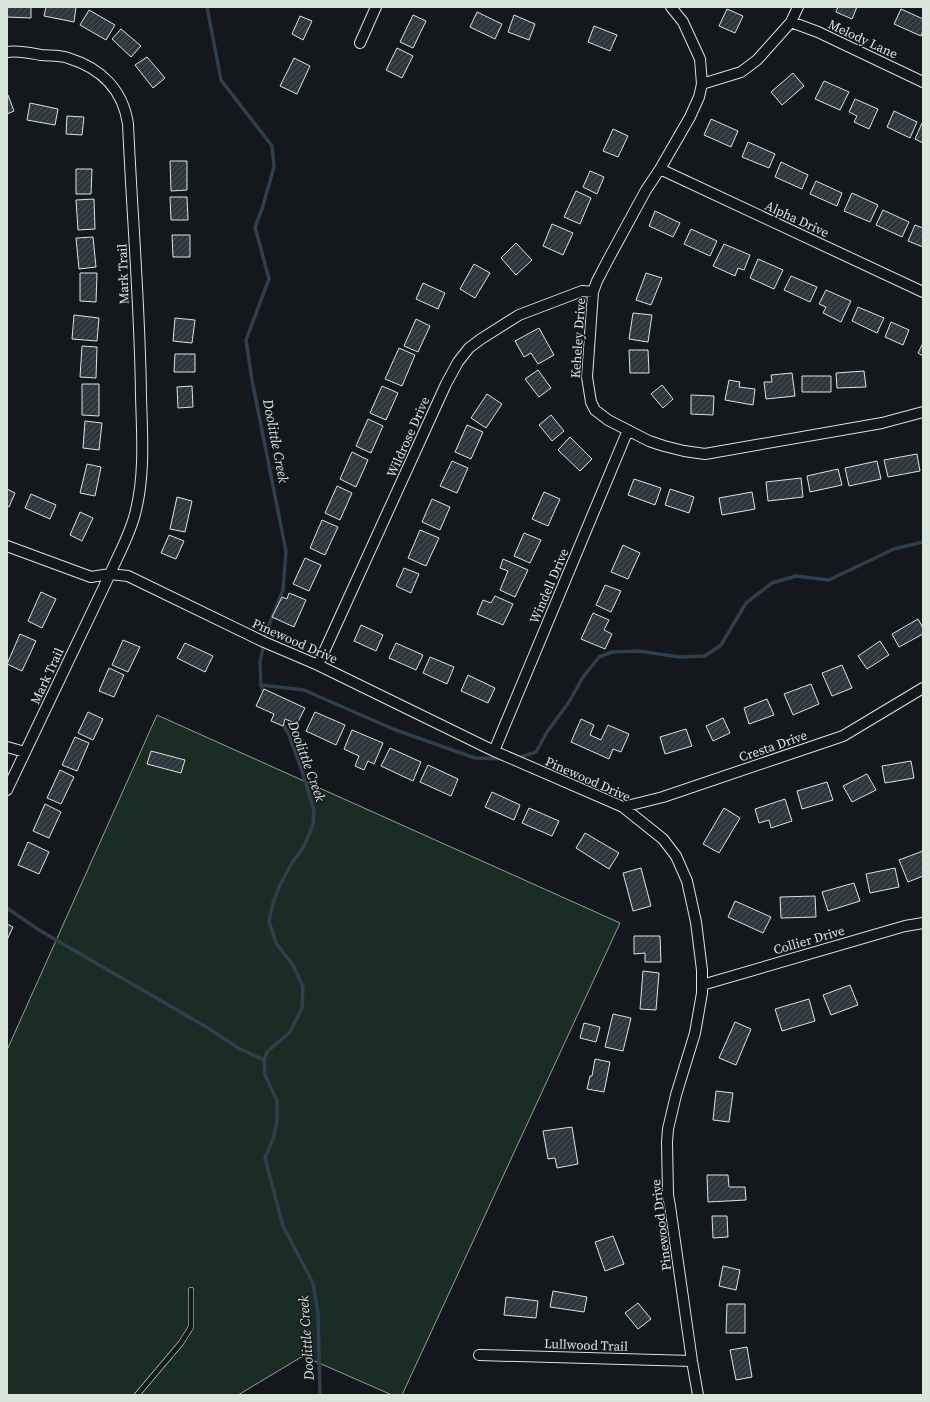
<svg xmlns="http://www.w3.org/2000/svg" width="930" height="1402" viewBox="0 0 930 1402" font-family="'Source Serif 4',serif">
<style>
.park{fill:#1a2d24;stroke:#939e99}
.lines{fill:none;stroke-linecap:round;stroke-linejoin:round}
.stream{stroke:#2f3f4d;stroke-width:3.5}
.building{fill:url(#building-hatch);stroke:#d8e6dc}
.service-casing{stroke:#d8e6dc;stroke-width:6}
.minor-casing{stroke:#d8e6dc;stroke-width:12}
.service{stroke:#14181c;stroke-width:5}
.minor{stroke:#14181c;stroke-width:10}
.labels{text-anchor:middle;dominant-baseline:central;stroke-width:3;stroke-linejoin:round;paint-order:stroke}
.street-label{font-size:13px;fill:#d8e6dc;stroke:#14181c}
.water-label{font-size:14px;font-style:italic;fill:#d8e6dc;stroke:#14181c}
</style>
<defs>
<pattern id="building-hatch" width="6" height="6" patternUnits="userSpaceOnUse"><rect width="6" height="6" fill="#2c363c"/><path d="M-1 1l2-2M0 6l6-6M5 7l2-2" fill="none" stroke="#4a5358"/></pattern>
</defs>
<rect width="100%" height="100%" fill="#14181c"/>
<path class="park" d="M157,715L620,923L402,1395H392L303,1356L238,1395H7V1050Z"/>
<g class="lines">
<path class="stream" d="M207,7L221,80L272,146L274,167L262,209L255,227L269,279L246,340L252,380L286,551L283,590L267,630L260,662L261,685L264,694
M261,685L304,690L393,729L475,758L504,759
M282,723L288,733L300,765L314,810L313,825L304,846L292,863L280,885L273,903L269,921L276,943L293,965L303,987L302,1008L290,1032L267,1052L264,1060L265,1075L277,1101V1120L274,1136L265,1158L283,1226L313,1283L318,1313L320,1395
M518,758L536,752L547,732L569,702L583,677L599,657L612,652L638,651L680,657L705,656L721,645L746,603L772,583L796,576L829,580L894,549L923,542
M7,908L39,930L208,1028L240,1049L264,1060"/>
</g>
<path class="building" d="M7,7H31V18L7,17Z
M46,7H76L74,22L44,16Z
M838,7H857L852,19L836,12Z
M727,9L743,16L735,33L719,26Z
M901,9L923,19V31L921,36L894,24Z
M89,10L115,25L106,40L80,25Z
M477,12L502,24L495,39L470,27Z
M413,15L426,21L413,48L400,42Z
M514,15L535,24L529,40L508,32Z
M300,16L312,21L303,40L292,34Z
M594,26L617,35L610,51L588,42Z
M121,29L141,46L131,57L112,39Z
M397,48L413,56L402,78L386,70Z
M147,57L165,78L153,88L135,65Z
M294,58L310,66L297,94L280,86Z
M793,73L804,86L782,105L771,92Z
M824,81L849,92L840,110L815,99Z
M7,95H8L14,111L7,114Z
M855,99L878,109L869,129L854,122L857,116L849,112Z
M30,103L58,109L55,125L27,120Z
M894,111L917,122L910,138L887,127Z
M67,116L84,117L82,135L66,134Z
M711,119L738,131L731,147L704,135Z
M922,123L923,124V143L915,139Z
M613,129L628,136L618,157L603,151Z
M748,142L775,154L769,168L742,157Z
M170,161H187V190L171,191Z
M781,162L808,175L802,189L775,177Z
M76,169H92L91,194H76Z
M590,171L604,177L597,194L583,187Z
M816,181L842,193L837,206L810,194Z
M576,191L591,198L580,224L564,217Z
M852,193L878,205L870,222L844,211Z
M170,197H187L188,220H171Z
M94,199L95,229L78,230L76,200Z
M883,210L909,222L902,237L876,225Z
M655,211L680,223L673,237L649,226Z
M552,224L573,233L563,255L543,246Z
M915,225L923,228V247L908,241Z
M691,229L717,241L710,256L684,244Z
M172,235H190V257H173Z
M93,237L96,267L79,269L76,238Z
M516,243L532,260L516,275L501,258Z
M724,244L750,255L744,270L738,268L735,276L713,266Z
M758,259L783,270L774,289L750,278Z
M474,264L490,273L475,298L460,289Z
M80,273H97L96,302L80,301Z
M646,273L662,278L651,305L636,300Z
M791,276L817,287L810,302L784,290Z
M423,283L445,293L438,309L416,299Z
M826,290L851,301L841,322L823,313L826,307L819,304Z
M858,307L884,318L877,333L852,321Z
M633,313L652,315L648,342L629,339Z
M74,315L99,318L97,341L72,339Z
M175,318L195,320L192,343L173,341Z
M416,319L430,326L418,352L404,346Z
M891,322L909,330L903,345L885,337Z
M539,328L554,355L538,364L531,353L524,357L515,341Z
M923,343V356L918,353Z
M82,346L97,347L96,378L80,377Z
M399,348L415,355L402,386L385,379Z
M629,350H648L649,373H630Z
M175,354H195V372H174Z
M538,370L551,388L539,397L525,379Z
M864,371L866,387L837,388L836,373Z
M792,373L795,396L766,399L764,382H772L771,375Z
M802,376H831V392H802Z
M729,380L740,382L739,387L755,389L753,405L725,400Z
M82,384H99V416L82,415Z
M662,385L673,399L663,408L651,394Z
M192,386L193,407L178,408L177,387Z
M382,386L398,393L386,420L370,413Z
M487,394L502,404L486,428L471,418Z
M691,395L714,396L713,415L691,414Z
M551,415L564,431L552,441L539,425Z
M368,419L383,426L371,453L356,446Z
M85,421L102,423L99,450L83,448Z
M467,425L483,432L471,459L455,452Z
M570,437L592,459L580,471L558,450Z
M352,452L368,460L356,487L340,479Z
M917,454L920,471L888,477L884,460Z
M452,461L468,468L457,493L440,486Z
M877,461L881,479L849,486L845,468Z
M87,464L101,467L95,496L80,493Z
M838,469L842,485L810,492L807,476Z
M801,478L803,497L768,501L766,482Z
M634,479L661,488L655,505L628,495Z
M337,486L352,493L340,520L325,513Z
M7,489L15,493L9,507L7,506Z
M670,489L694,497L689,513L665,505Z
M544,492L560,499L548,526L532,519Z
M752,492L755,509L722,515L719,498Z
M31,494L56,505L50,519L25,508Z
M177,497L192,501L185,532L170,529Z
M432,499L450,507L440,530L422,522Z
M80,512L93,518L82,541L70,535Z
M322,520L338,527L325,555L310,548Z
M420,530L439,538L426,566L408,558Z
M524,533L541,540L530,563L514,556Z
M169,535L184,541L176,559L161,553Z
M623,545L640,553L628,579L611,572Z
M305,558L321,565L309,591L293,584Z
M503,559L528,570L515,597L500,590L508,571L500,568Z
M404,568L419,574L411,593L396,586Z
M605,585L621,591L611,612L596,605Z
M41,592L56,599L42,628L28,621Z
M289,593L306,600L294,627L272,617L282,597L287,599Z
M495,596L513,604L503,625L477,614L483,600L491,603Z
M593,613L609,620L604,630L612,634L605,649L581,639Z
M918,619L923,628V634L899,647L892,634Z
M361,625L383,635L376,651L354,641Z
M20,634L36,641L22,671L7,664Z
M123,640L140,647L128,672L112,665Z
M880,641L889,655L867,669L858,656Z
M185,643L213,656L205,672L177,658Z
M396,643L423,655L416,670L389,658Z
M430,657L454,667L447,684L423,673Z
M842,665L852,688L832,696L822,673Z
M109,668L124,675L114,697L99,691Z
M468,675L495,688L488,703L461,691Z
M811,684L819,704L793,715L784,694Z
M264,689L305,708L297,724L285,719L283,726L271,721L274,714L256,706Z
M767,699L774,715L749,724L744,708Z
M88,712L103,719L93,740L78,733Z
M315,712L345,725L336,745L306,731Z
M723,718L730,733L713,741L706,726Z
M581,719L594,725L590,735L601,740L608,725L629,734L621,752L613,749L609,759L571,742Z
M686,729L692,746L665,754L660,737Z
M352,730L383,743L374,764L368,761L364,770L355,766L359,756L344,749Z
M75,737L89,743L77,771L62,765Z
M390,748L421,762L413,781L381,766Z
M151,751L185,760L181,773L147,764Z
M911,761L914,778L885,783L882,766Z
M428,765L458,779L451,796L420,782Z
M60,770L74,777L61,804L47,798Z
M867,774L876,790L852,802L843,786Z
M827,782L833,800L802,809L797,791Z
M492,792L520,805L514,820L485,807Z
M785,799L792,821L771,828L769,820L759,823L755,809Z
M45,804L61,812L49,838L33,831Z
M529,808L559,821L552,836L522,823Z
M724,808L740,818L719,853L703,844Z
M585,833L619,853L609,869L576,848Z
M28,842L49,852L39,874L18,865Z
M923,851V876L908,882L899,860Z
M641,868L651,906L633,911L623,873Z
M895,868L899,887L870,893L866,874Z
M854,883L860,901L828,911L822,892Z
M815,896L816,917L781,918L780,897Z
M735,901L771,917L763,933L728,917Z
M7,924L13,927L7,940Z
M634,936H660L661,962H645V953L634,954Z
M643,971L659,973L656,1010L640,1009Z
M850,985L858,1005L831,1015L823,995Z
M809,999L815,1021L782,1031L775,1009Z
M613,1014L631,1018L623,1051L605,1047Z
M735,1022L751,1029L736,1065L719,1058Z
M584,1023L600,1027L596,1042L580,1038Z
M595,1059L610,1062L604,1092L587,1089L590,1076H592Z
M716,1091L733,1093L729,1122L713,1120Z
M572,1127L578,1164L557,1168L555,1158L548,1159L543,1131Z
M707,1175H728L729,1187H745L746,1200L708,1202Z
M712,1216H727L728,1237L713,1238Z
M613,1236L624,1264L605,1271L595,1242Z
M723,1266L740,1270L736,1290L719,1286Z
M553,1291L587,1297L584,1312L550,1307Z
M506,1297L538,1301L536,1318L504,1315Z
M638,1303L651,1319L638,1329L625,1313Z
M727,1304H745V1333H726Z
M747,1347L752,1377L736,1380L730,1350Z"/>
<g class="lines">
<g class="service-casing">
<path id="service" d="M137,1395L181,1343L191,1327V1290"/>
</g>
<g class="minor-casing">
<path id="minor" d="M671,7L683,22L700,59L702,84L699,97L690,117L660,169L646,190L609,258L597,281L593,292L587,377L591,402L595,410L608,420L649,441L664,446L684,451L705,454L882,423L923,412
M791,22L818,32L923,82
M360,43L376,7
M7,52C17,50 30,53 41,55C50,56 60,55 68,58C101,68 123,90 128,124C132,215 140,305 141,396C142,433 145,473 136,510C131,533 119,553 110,574L91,577L7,546
M702,84L741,72L757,60L791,22L798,7
M660,169L923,292
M318,665L446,384L458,362L469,348L481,339L519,315L582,291L593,292
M7,747L25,752
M494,751L628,430
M7,790L110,574L128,576L264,642L318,665L494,751L623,807L663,839L676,856L687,881L696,922L702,970V993L695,1033L676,1095L668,1129L667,1142L668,1195L670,1206L692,1361L698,1395
M623,807L663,797L843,736L923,688
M702,985L905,926L923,923
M479,1355L692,1361"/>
</g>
<use href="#service" class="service"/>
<use href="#minor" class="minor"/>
</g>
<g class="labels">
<g class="street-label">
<text transform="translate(863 39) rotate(25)">Melody Lane</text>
<text transform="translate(797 219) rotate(25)">Alpha Drive</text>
<text transform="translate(123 274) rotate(-92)">Mark Trail</text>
<text transform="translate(578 338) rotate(-86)">Keheley Drive</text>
<text transform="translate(408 437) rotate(-66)">Wildrose Drive</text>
<text transform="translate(549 586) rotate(-67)">Windell Drive</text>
<text transform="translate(295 641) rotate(24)">Pinewood Drive</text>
<text transform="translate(47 676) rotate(-65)">Mark Trail</text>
<text transform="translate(773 746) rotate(-19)">Cresta Drive</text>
<text transform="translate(588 779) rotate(24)">Pinewood Drive</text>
<text transform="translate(809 940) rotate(-16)">Collier Drive</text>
<text transform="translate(661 1225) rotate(-97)">Pinewood Drive</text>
<text transform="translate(586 1345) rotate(2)">Lullwood Trail</text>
</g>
<g class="water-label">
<text transform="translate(276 441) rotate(79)">Doolittle Creek</text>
<text transform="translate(307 761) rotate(70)">Doolittle Creek</text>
<text transform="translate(306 1338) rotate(-94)">Doolittle Creek</text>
</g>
</g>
<rect width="930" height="1402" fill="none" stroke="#d8e6dc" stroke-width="16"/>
</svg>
